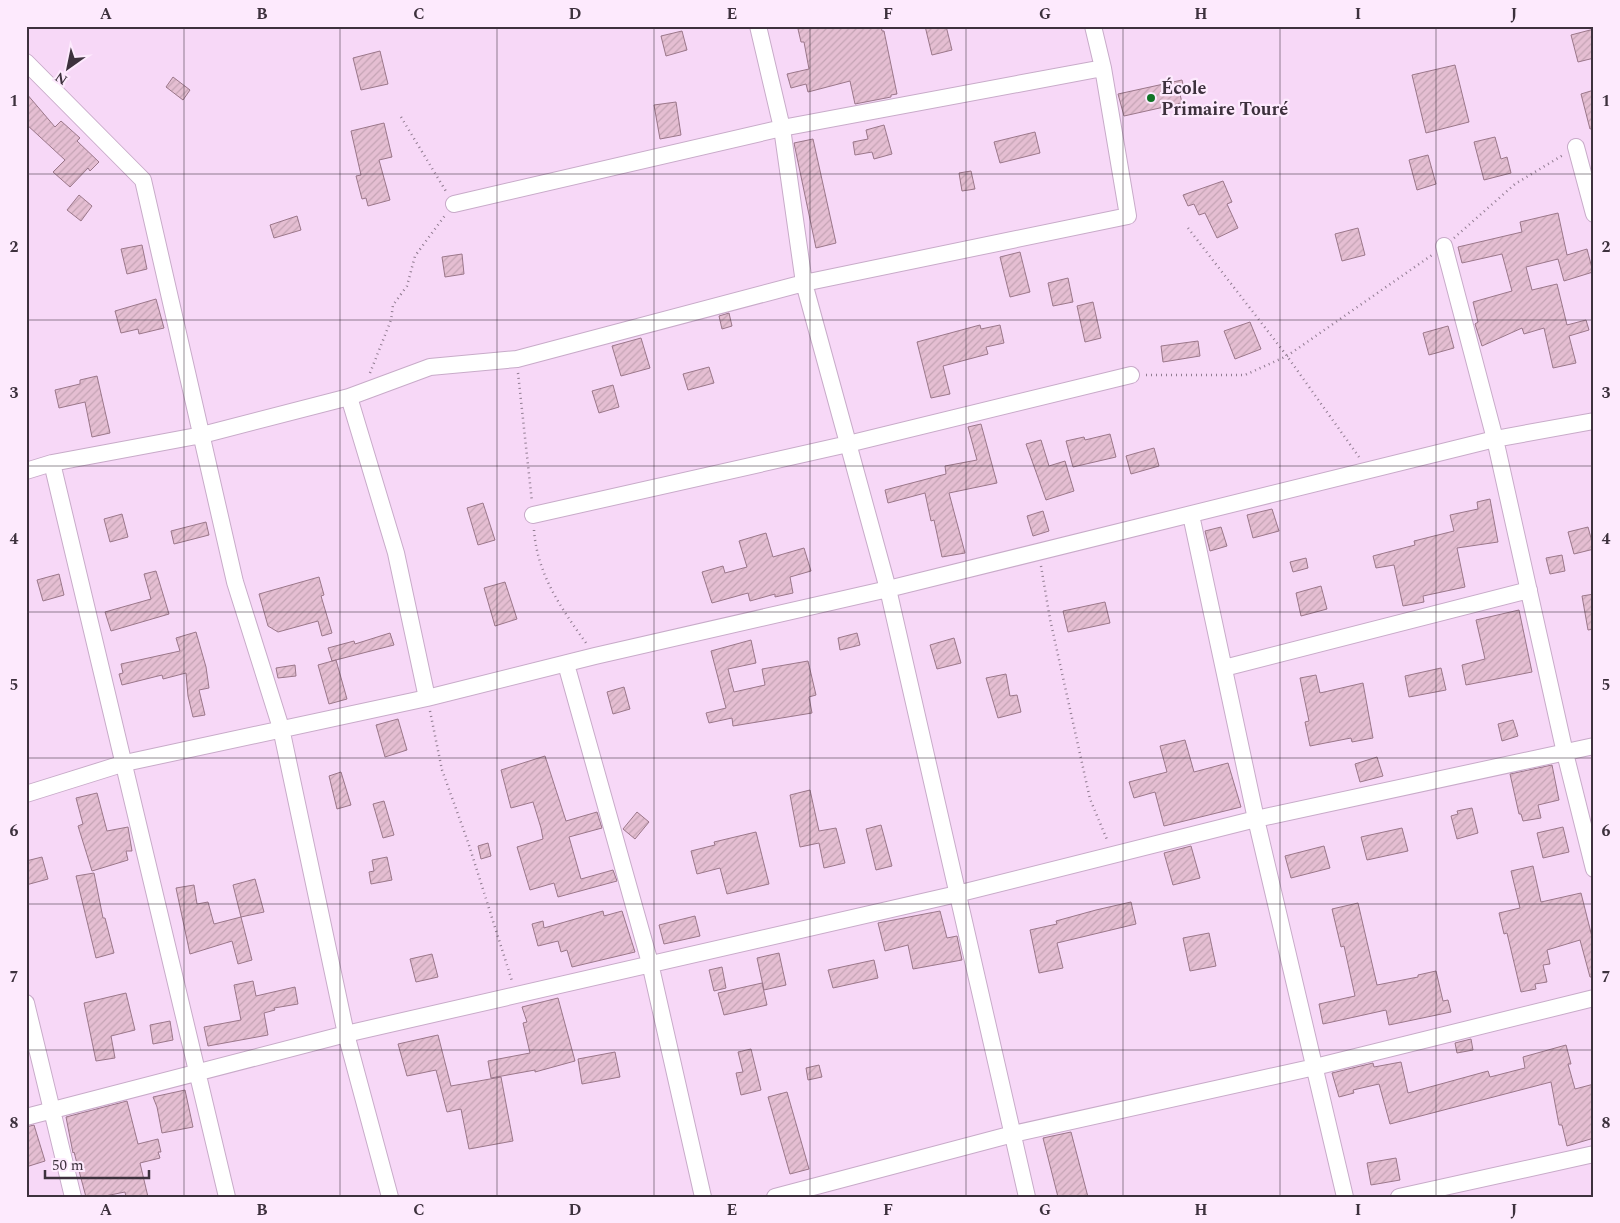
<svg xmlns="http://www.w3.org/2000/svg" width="1620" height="1223" viewBox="0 0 1620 1223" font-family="Spectral,serif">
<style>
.building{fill:url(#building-hatch);stroke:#9b778a}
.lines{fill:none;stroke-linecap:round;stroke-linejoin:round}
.minor-casing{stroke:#c8abc9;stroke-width:18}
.path{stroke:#917c91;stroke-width:2.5;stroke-dasharray:1 4;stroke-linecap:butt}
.minor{stroke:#fff;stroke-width:16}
.grid{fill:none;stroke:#3d313d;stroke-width:1;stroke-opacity:0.55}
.poi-dot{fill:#117425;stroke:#fdeafd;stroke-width:2}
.labels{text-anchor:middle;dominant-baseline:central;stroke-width:4.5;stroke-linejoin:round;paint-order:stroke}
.poi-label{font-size:18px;font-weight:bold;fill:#3d313d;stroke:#fdeafd;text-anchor:start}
.neatline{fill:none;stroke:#3d313d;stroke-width:2}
.grid-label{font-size:16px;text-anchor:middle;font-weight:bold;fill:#3d313d}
</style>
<defs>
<pattern id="building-hatch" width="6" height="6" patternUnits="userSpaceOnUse" patternTransform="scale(1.25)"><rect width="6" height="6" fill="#e5bed2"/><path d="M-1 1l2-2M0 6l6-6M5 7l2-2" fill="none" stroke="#c5a4b5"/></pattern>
</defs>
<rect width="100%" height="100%" fill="#f7d8f7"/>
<path class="building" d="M813,26H881L882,31H884L897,94L891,95V97L855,104L850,81L808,92L806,84L791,88L787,74L809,69L804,42H801L798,29Z
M925,26H946L952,50L932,55Z
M1594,29V58L1578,62L1571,35Z
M682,31L687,50L666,56L661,36Z
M380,51L388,84L361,90L353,58Z
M1455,65L1469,122L1426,133L1412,75Z
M173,77L190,90L183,100L166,87Z
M1182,80L1185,93L1180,94L1182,103L1124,116L1118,94Z
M1594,90V128L1590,129L1581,94Z
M26,93L55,127L61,121L80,138L77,141L99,162L90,171L88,168L70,187L53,172L65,160L26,124Z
M676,102L681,135L660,139L654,105Z
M384,123L392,157L379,160L390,200L368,206L366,198L362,199L356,176L361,175L351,131Z
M884,125L892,154L874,159L872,152L855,155L853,142L868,139L866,130Z
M1035,132L1040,153L1000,163L994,142Z
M1495,137L1501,159L1507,157L1511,173L1484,180L1474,142Z
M813,139L836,243L816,248L794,143Z
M1428,155L1436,184L1417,190L1409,160Z
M971,171L975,189L962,191L959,173Z
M1223,181L1232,202L1227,204L1238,228L1217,238L1205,213L1199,215L1194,204L1188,206L1183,195Z
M79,195L92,206L81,221L67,210Z
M1558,213L1567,255L1587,249L1593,272L1564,281L1558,259L1526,267L1532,290L1557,284L1567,325L1586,320L1589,330L1569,336L1576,363L1553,368L1544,328L1524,334L1522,328L1482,346L1475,324L1478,322L1473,302L1512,291L1502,254L1462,263L1458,247L1522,232L1520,222Z
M297,216L301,230L274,238L270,225Z
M1358,228L1365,255L1342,261L1335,234Z
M142,245L147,269L127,274L121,249Z
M1020,252L1030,292L1010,297L1000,257Z
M462,254L464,274L445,277L442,257Z
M1068,278L1073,302L1053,306L1048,283Z
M156,299L164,328L139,334L138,329L121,333L115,311Z
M1093,302L1101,338L1085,342L1077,306Z
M729,313L732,326L722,329L719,316Z
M1250,322L1261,349L1235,359L1224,331Z
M980,325L981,329L1000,325L1004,343L986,347L988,354L943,366L950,394L931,398L917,342Z
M1448,326L1454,348L1429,355L1423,333Z
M641,338L650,368L621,376L612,346Z
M1198,341L1200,356L1163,362L1161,346Z
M709,367L714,383L688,390L683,374Z
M97,376L110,433L92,437L85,402L59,408L55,390L80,384V380Z
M613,385L619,407L599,413L592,391Z
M981,424L997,483L949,493L965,553L942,557L934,520L931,521L925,493L888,503L885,490L946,474L945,466L977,460L968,427Z
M1110,434L1116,457L1073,467L1066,441L1084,437L1085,440Z
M1041,440L1049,466L1065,461L1074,491L1046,500L1026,444Z
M1154,448L1159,466L1131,474L1126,456Z
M1490,499L1498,542L1457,548L1465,587L1423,596L1424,602L1403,606L1394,565L1376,568L1373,556L1415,545L1414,541L1454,531L1450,515L1478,509L1477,502Z
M483,503L495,540L478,545L467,508Z
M1272,509L1279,531L1253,538L1247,515Z
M1043,511L1049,531L1033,536L1027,516Z
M122,514L128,537L110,542L104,519Z
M206,522L209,535L174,544L171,531Z
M1221,527L1227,546L1210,551L1205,531Z
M1588,527L1594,549L1574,554L1568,532Z
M766,533L773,557L804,548L811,571L790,577L793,593L775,597V594L750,601L748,593L712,603L702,572L723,566L725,573L747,567L739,541Z
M1562,555L1565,571L1550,574L1546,558Z
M1306,558L1308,568L1293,572L1290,562Z
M156,571L169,614L111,631L105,612L151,599L144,574Z
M59,574L64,595L43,601L37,580Z
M319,577L324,595L321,596L332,633L322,636L318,621L278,632L268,626L259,594Z
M505,582L517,619L495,626L484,588Z
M1321,586L1327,609L1301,616L1296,593Z
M1594,594V629L1588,630L1582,596Z
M1105,602L1110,623L1068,632L1063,611Z
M1519,610L1532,672L1466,685L1462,665L1485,659L1476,620Z
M196,632L206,667L209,688L199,690L205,715L193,717L188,696L186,673L163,679L162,675L122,685L119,674L123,673L121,664L180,651L176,638Z
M390,633L394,645L332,661L328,648L354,641L355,644Z
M857,633L860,645L840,650L838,638Z
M954,638L961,663L937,669L930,645Z
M751,640L756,663L728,669L734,692L765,685L762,669L808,661L816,695L809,697L812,713L733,726L732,718L709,723L706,713L726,708L711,651Z
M336,660L347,699L329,704L318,665Z
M295,665L296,676L278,678L276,668Z
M1441,668L1446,690L1409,697L1405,676Z
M1006,674L1010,696L1017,695L1021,712L998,718L986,678Z
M1316,675L1320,693L1363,683L1373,738L1352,742L1351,738L1310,746L1305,722L1309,721L1300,678Z
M624,687L630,709L613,714L607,692Z
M398,719L407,750L385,757L376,725Z
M1513,720L1518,736L1502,741L1498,724Z
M1185,740L1194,772L1228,763L1241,807L1164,826L1155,792L1134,798L1129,782L1167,772L1160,746Z
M545,756L566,821L597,812L602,828L569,837L581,879L613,870L617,881L558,897L554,883L530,890L517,847L543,839L541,828L533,802L511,808L501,770Z
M1377,757L1383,776L1360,782L1355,764Z
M1552,765L1559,800L1538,805L1541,818L1523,821L1521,814H1519L1510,774Z
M341,772L351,805L337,809L329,776Z
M810,790L819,831L836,828L845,863L824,868L819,843L800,847L790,795Z
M97,793L107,831L128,827L132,851H126L128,860L92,871L78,826L83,824L76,798Z
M384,801L394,835L383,838L373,804Z
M1472,808L1478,833L1457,839L1451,816L1458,814L1457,811Z
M637,812L649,822L635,839L623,829Z
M881,825L892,866L876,870L866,829Z
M1563,827L1569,852L1543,858L1537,833Z
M1402,828L1408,851L1367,860L1361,837Z
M756,832L769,884L727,894L720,868L697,874L691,851L715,845L714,842Z
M488,843L491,856L481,859L478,846Z
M1191,846L1200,878L1173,885L1164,853Z
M1324,846L1330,868L1291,878L1285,856Z
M42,857L48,879L26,885V861Z
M387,857L392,880L371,884L369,872L374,871L372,860Z
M1533,866L1541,902L1581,893L1594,945V977H1590L1580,940L1547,950L1550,964L1543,965L1547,982L1535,984L1536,989L1521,992L1507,933L1504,934L1499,913L1520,908L1511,871Z
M94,873L103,918H105L114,953L96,958L76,876Z
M255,879L264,912L241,917L233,885Z
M194,885L197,904L208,902L214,924L241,917L252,960L238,964L232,941L190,954L176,888Z
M1131,902L1136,924L1057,943L1063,968L1039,973L1030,930L1057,924L1056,921L1096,910Z
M1358,903L1377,985L1418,977V975L1436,971L1443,1001L1448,1000L1451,1012L1389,1025L1386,1010L1323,1024L1319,1004L1355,996L1344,946L1341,947L1332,909Z
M603,911L604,916L622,911L635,952L572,967L567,950L561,952L558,941L538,946L532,924L543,921L544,928Z
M940,911L947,938L957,936L962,960L913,969L908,945L885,951L878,923Z
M695,916L700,936L664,944L659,925Z
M1209,933L1216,966L1190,971L1183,938Z
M779,953L786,985L764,990L757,958Z
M432,954L438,977L416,982L410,959Z
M874,960L878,978L833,988L828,970Z
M722,967L726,988L714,991L709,970Z
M253,981L256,996L295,987L298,1004L274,1008L275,1010L264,1013L268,1035L208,1046L204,1027L241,1020L234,985Z
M762,983L767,1005L724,1015L718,993Z
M126,993L135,1030L111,1036L115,1058L96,1061L84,1003Z
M558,998L575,1061L535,1072V1070L491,1078L488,1061L530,1053L523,1023L527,1022L522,1007Z
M170,1021L173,1040L153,1044L150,1025Z
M438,1035L451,1086L501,1077L513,1141L469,1149L461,1109L447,1112L436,1070L407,1076L398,1044Z
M1471,1039L1473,1050L1457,1053L1455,1043Z
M1566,1045L1571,1064H1568L1575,1089L1594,1084V1138L1567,1146L1562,1125H1559L1551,1082L1390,1124L1379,1084L1353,1090L1354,1093L1339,1097L1332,1073L1373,1063L1374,1067L1401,1062L1408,1093L1488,1071L1490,1077L1525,1068L1523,1057Z
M751,1049L761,1090L741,1095L736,1073L743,1072L738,1052Z
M615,1052L620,1077L582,1084L578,1059Z
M819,1065L822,1077L808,1080L806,1068Z
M185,1090L193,1127L162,1133L157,1107L153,1097Z
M787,1092L809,1169L790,1174L768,1097Z
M127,1101L138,1144L158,1139L161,1152H158L160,1158L140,1163L148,1197H126L125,1192L100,1197H86L74,1152L73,1153L66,1117Z
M34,1125L45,1161L26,1167V1127Z
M1071,1132L1088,1197H1058L1043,1138Z
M1396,1158L1400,1180L1371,1185L1367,1163Z"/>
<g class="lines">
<g class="minor-casing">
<path id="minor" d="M758,26L782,128L804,283L888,589L1027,1197
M26,62L143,180L235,582L281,728L346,1034L390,1197
M1576,147L1594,214
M454,204L782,128L1103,68
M1444,246L1495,439L1565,753L1594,869
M349,397L396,553L427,698
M52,463L227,1197
M26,471L52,463L202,435L349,397L430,367L517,359L804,283L1128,216L1103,68L1093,26
M533,515L848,444L1131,375
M1191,515L1256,819L1345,1197
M566,664L650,963L703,1197
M1224,668L1529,590
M26,794L125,763L427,698L595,656L888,589L1495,439L1594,421
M26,1003L73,1197
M26,1117L346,1034L957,894L1256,819L1594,746
M775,1197L1013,1134L1315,1067L1594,998
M1399,1197L1594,1154"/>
</g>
<path class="path" d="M401,117L447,193
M1188,228L1287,356L1359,457
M1454,238L1515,184L1563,155
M370,373L391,320L393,305L407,286L415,256L446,214
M518,373L532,502
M1146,375H1245L1287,356L1432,255
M534,530C537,574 561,608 586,643
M1041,566L1050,619L1090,799L1108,842
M430,711L442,770L468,842L512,981"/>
<use href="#minor" class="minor"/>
</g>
<path class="grid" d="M184,26V1197M340,26V1197M497,26V1197M654,26V1197M810,26V1197M966,26V1197M1123,26V1197M1280,26V1197M1436,26V1197M26,174H1594M26,320H1594M26,466H1594M26,612H1594M26,758H1594M26,904H1594M26,1050H1594"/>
<circle class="poi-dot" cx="1151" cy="98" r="5"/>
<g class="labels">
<g class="poi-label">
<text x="1161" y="88">École<tspan x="1161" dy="21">Primaire Touré</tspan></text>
</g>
</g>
<rect width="1620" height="1223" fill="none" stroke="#fdeafd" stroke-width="55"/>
<g transform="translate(68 68) rotate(213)" stroke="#fdeafd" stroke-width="4" paint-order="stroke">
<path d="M0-4L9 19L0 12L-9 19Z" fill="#3d313d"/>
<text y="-8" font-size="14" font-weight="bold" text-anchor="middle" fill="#3d313d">N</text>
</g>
<path d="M45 1170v8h104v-8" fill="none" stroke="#3d313d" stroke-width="2.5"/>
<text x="52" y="1170" font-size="15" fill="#3d313d" stroke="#fdeafd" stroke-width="4" paint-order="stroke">50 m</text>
<rect x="28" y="28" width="1564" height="1168" class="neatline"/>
<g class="grid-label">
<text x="106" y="19">A</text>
<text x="262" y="19">B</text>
<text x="419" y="19">C</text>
<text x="575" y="19">D</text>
<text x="732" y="19">E</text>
<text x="888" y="19">F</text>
<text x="1045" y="19">G</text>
<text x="1201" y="19">H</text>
<text x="1358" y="19">I</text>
<text x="1514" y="19">J</text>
<text x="14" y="106">1</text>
<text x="1606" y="106">1</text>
<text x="14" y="252">2</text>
<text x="1606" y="252">2</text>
<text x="14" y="398">3</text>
<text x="1606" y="398">3</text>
<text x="14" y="544">4</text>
<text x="1606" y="544">4</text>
<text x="14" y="690">5</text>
<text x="1606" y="690">5</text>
<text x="14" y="836">6</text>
<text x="1606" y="836">6</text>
<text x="14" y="982">7</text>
<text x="1606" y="982">7</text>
<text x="14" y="1128">8</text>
<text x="1606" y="1128">8</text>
<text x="106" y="1215">A</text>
<text x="262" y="1215">B</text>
<text x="419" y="1215">C</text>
<text x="575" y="1215">D</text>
<text x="732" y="1215">E</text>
<text x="888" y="1215">F</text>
<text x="1045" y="1215">G</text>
<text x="1201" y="1215">H</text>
<text x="1358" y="1215">I</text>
<text x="1514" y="1215">J</text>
</g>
</svg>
